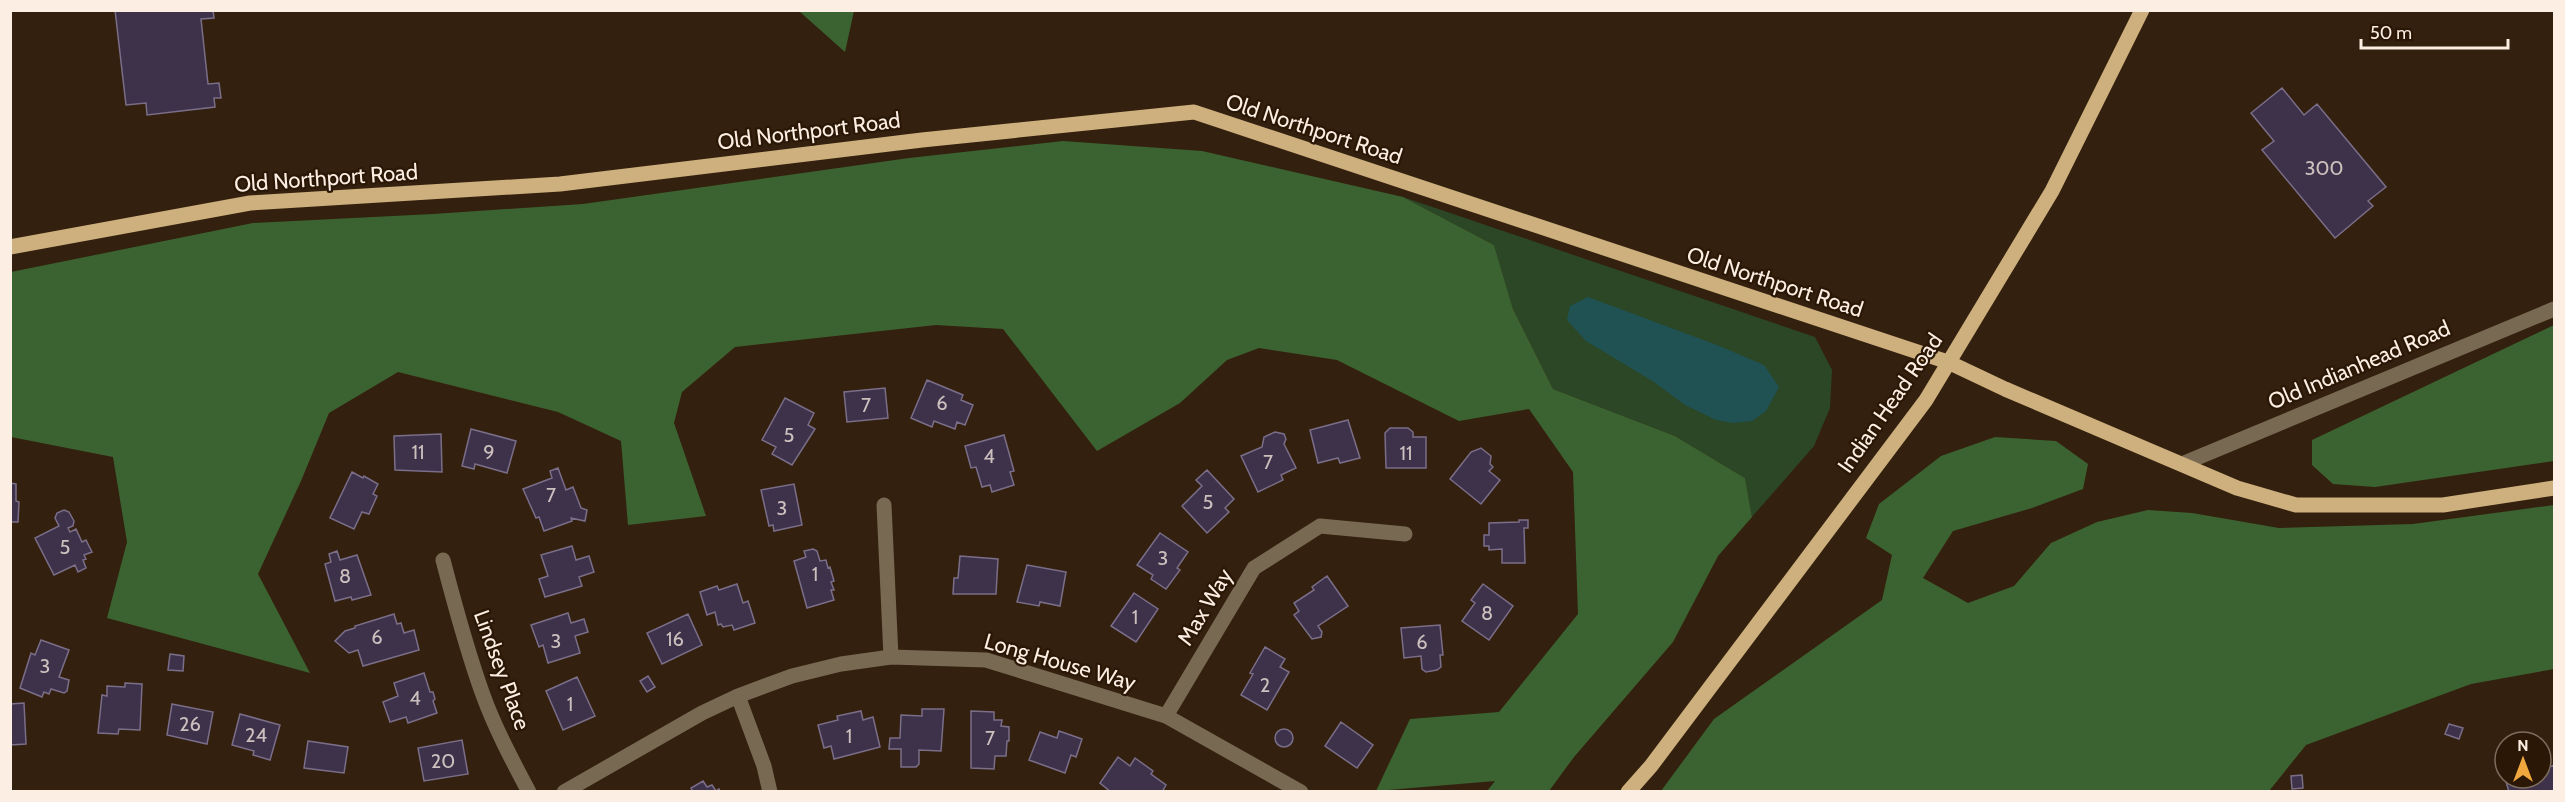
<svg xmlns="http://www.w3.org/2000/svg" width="2565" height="802" viewBox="0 0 2565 802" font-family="Cabin,sans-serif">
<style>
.green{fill:#2b4725}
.forest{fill:#3b6331}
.water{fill:#205254}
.building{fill:#3d324a;stroke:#7a6e89;stroke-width:1.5}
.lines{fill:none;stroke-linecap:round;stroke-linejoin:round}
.minor{stroke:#786a52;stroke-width:15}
.major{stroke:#cdb07d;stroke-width:15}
.labels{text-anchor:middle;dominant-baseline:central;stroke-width:4.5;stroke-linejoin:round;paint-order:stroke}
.number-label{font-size:20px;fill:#ccbfbd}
.street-label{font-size:22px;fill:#fceee3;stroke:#2a1705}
</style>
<rect width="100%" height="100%" fill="#34200e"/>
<path class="green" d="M1403,197L1815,337L1832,370L1830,408L1814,446L1752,517L1745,478L1675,436L1553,389L1513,309L1494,245Z"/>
<path class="forest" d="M799,11H854L845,52Z
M1063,141L1202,151L1403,197L1494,245L1513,309L1553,389L1675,436L1745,478L1752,517L1718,556L1673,642L1574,757L1549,791H1487L1495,781L1376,791L1410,719L1499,712L1578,614L1573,472L1529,409L1459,421L1337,360L1259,348L1227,360L1180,403L1097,451L1003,329L936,325L735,347L682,392L674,423L706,516L628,525L621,441L558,412L398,372L329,413L301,481L258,574L310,673L107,618L127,542L113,457L11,437V272L253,223L433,214L583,204L909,158Z
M2554,325V461L2375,487L2333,484L2312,465V440Z
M1995,437L2056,441L2088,464L2083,489L2032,508L1953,531L1923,578L1968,603L2014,586L2051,543L2097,522L2148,510L2192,513L2279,528L2413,524L2554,505V669L2471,684L2306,745L2269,791H1661L1714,719L1882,600L1892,555L1866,538L1879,504L1941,456Z"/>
<path class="water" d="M1588,297L1717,345L1764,365L1779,387L1766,411L1752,421L1733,423L1716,420L1685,405L1654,382L1586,341L1567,320L1570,306Z"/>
<path class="building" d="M115,10H213L214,18L201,19L208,84L219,83L221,98H214L215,107L147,115L146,103L126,105Z
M2282,88L2304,115L2317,104L2386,187L2368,201L2373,206L2335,238L2262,150L2274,141L2251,113Z
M927,380L963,395L961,400L973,405L965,425L957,422L955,429L934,421L932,427L911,418Z
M885,388L888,418L847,422L844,392Z
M785,398L814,413L808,425L815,429L792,465L772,454L776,447L762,440Z
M1348,420L1360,458L1340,463L1338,458L1318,463L1310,430Z
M1390,428H1408L1413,432V437H1426V468H1386L1385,433Z
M471,429L516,441L507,473L475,464L474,469L462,466Z
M1275,432L1284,434L1286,439L1284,444L1296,468L1281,475L1283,480L1258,492L1241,456L1262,447L1264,437Z
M441,434L442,472L395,470L394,436Z
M1004,435L1014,471L1010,472L1014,485L992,492L990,485L982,487L976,467L971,468L965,446Z
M1481,448L1491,456L1490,464L1493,467L1489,471L1500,480L1481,504L1450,479L1471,452Z
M558,468L566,490L573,487L581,508L587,510L585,521L571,518L572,521L544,531L539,517L536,518L523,489L552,478L550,471Z
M1207,470L1234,499L1225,508L1229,512L1207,533L1182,506L1202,486L1196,480Z
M352,472L363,478L364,476L378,484L373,494L377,496L369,514L362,512L354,529L330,518Z
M10,483L16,484V501L19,502L18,522H10Z
M794,484L802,525L774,531L773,525L769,526L761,490Z
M64,510L69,512L74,521L73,526L68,528L70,532L76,529L82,542L86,540L92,552L84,555L86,559L83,560L86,568L78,572L75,565L54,575L35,538L59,526L55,518L57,513Z
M1519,520H1528V528H1524L1525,563H1502V549L1489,550V546H1484V535H1489V523L1519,522Z
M1160,533L1188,552L1177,568L1180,570L1166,589L1151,579L1153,575L1137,565Z
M572,546L576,560L589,556L594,572L579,577L582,586L545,597L539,579L548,576L541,555Z
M813,549L817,551L820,561L826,560L828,568L830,567L834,581L831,582L834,590H831L834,600L807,608L794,561L806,557L804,551Z
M337,551L340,560L357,555L371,595L352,600L351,597L335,601L325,564L331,562L329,554Z
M960,556L998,559L996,594H953L954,578H958Z
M1027,565L1066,572L1060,606L1040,602L1039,606L1017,602Z
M1327,576L1348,606L1318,626L1322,632L1321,637L1312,639L1294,615L1299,611L1294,603L1314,590L1312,587Z
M737,584L743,603L748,601L755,623L734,630L732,625L723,627L721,624L718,625L715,612L707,615L700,592L717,586L719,590Z
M1483,584L1513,606L1489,640L1462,621L1475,603L1471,600Z
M1134,593L1158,609L1136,642L1111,626Z
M568,613L571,623L584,619L588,632L575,636L580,653L548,663L543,645L539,647L531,625Z
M394,614L397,624L401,623L404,633L414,630L419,650L363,666L358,650L349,653L335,641L345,631L355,628V626Z
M688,614L702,645L662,664L647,633Z
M1440,625L1443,655H1440L1441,667L1437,670L1426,672L1422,669L1421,656L1404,658L1401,628Z
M41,640L69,650L59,677L69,680L67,691L64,693L51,689L49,694L44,692L42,697L20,688L31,653L35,655Z
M1265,647L1285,659L1280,667L1289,672L1267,710L1241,695L1253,674L1250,673Z
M170,654L184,656L183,671L168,670Z
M424,673L430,692H433L435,699L433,701L437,713L408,723L406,717L390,722L383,702L398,696L394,683Z
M648,676L655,687L647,692L640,681Z
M577,677L595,716L563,730L546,691Z
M125,683L142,684L140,730L119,729L118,734L98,733L102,695L107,696V686L125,687Z
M24,703L26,744L10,745V704Z
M172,704L213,712L207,744L167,735Z
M922,709H944L941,751L919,750V764L916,767H901V749H889L890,738H900L901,715L922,716Z
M861,711L863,720L873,717L880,747L834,759L831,746L824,748L818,725L838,720L837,716Z
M971,711L994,712V720H1002L1001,726L1009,727V741H1007L1006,756H995L994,769L971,768Z
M240,714L280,725L270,760L253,755L254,751L232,745Z
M1341,722L1373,745L1357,768L1325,746Z
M2449,724L2463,728L2459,739L2445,734Z
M1275 738a9 9 0 1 1 18 0a9 9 0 1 1-18 0Z
M1059,731L1082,739L1076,757L1071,755L1065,773L1029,760L1040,732L1057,738Z
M462,740L468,774L424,781L418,748Z
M308,741L348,747L344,773L304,768Z
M1118,757L1130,766L1135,758L1153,771L1151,774L1166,785L1162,792H1111L1100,783Z
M2554,765V792H2509L2505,778H2541V770Z
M2302,775L2303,788L2292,789L2291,776Z
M703,781L707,787L712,785L716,791L719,789L720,792H690L692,790L691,788Z"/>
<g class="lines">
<path class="minor" d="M2182,464L2554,309
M884,505L891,657
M443,560C455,606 467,651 483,695C495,728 512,760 529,792
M738,696L764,766L770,792
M1166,716L1254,568L1320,526L1405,534
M564,792L702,713L738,696L792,676L841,664L891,657L986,660L1166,716L1301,792"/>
<path class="major" d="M10,247L250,203L560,184L922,140L1194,112L1948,362L2005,389L2237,488L2296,505H2443L2554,488
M1628,792L1651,766L1926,400L2052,191L2142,10"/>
</g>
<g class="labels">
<g class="number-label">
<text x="2324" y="168">300</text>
<text x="942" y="403">6</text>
<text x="866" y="405">7</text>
<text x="789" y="435">5</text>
<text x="418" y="452">11</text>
<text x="489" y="452">9</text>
<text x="1406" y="453">11</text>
<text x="989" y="456">4</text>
<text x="1268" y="462">7</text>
<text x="551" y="495">7</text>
<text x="1208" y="502">5</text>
<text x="782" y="508">3</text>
<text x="65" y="547">5</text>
<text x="1163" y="558">3</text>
<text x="815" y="574">1</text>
<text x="345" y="576">8</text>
<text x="1487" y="613">8</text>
<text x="1135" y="617">1</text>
<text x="377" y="637">6</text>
<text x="675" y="639">16</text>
<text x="556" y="641">3</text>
<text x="1422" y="642">6</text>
<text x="45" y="666">3</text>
<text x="1265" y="685">2</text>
<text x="415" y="698">4</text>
<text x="570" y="704">1</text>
<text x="190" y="724">26</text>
<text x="256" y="735">24</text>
<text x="849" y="736">1</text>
<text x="990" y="738">7</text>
<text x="443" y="761">20</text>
</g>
<g class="street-label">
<text transform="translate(1314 129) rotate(18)">Old Northport Road</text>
<text transform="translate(809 131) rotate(-7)">Old Northport Road</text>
<text transform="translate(326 178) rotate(-4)">Old Northport Road</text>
<text transform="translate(1775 282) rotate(18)">Old Northport Road</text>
<text transform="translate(2359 365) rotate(-23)">Old Indianhead Road</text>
<text transform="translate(1890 403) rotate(-55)">Indian Head Road</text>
<text transform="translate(1205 607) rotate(-59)">Max Way</text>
<text transform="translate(1060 662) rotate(16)">Long House Way</text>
<text transform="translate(502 670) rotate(70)">Lindsey Place</text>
</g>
</g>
<rect width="2565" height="802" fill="none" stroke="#fceee3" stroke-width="24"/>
<g transform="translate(2523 760)"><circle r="28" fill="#2a1705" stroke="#7e6d5e" stroke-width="1.5"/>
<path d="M0-4.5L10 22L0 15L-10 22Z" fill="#f0a73e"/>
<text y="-9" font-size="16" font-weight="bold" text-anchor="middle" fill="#fceee3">N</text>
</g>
<path d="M2361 39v9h147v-9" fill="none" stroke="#fceee3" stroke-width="3"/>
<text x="2370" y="39" font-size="18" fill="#fceee3" stroke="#2a1705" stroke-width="4.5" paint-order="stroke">50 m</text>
</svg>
